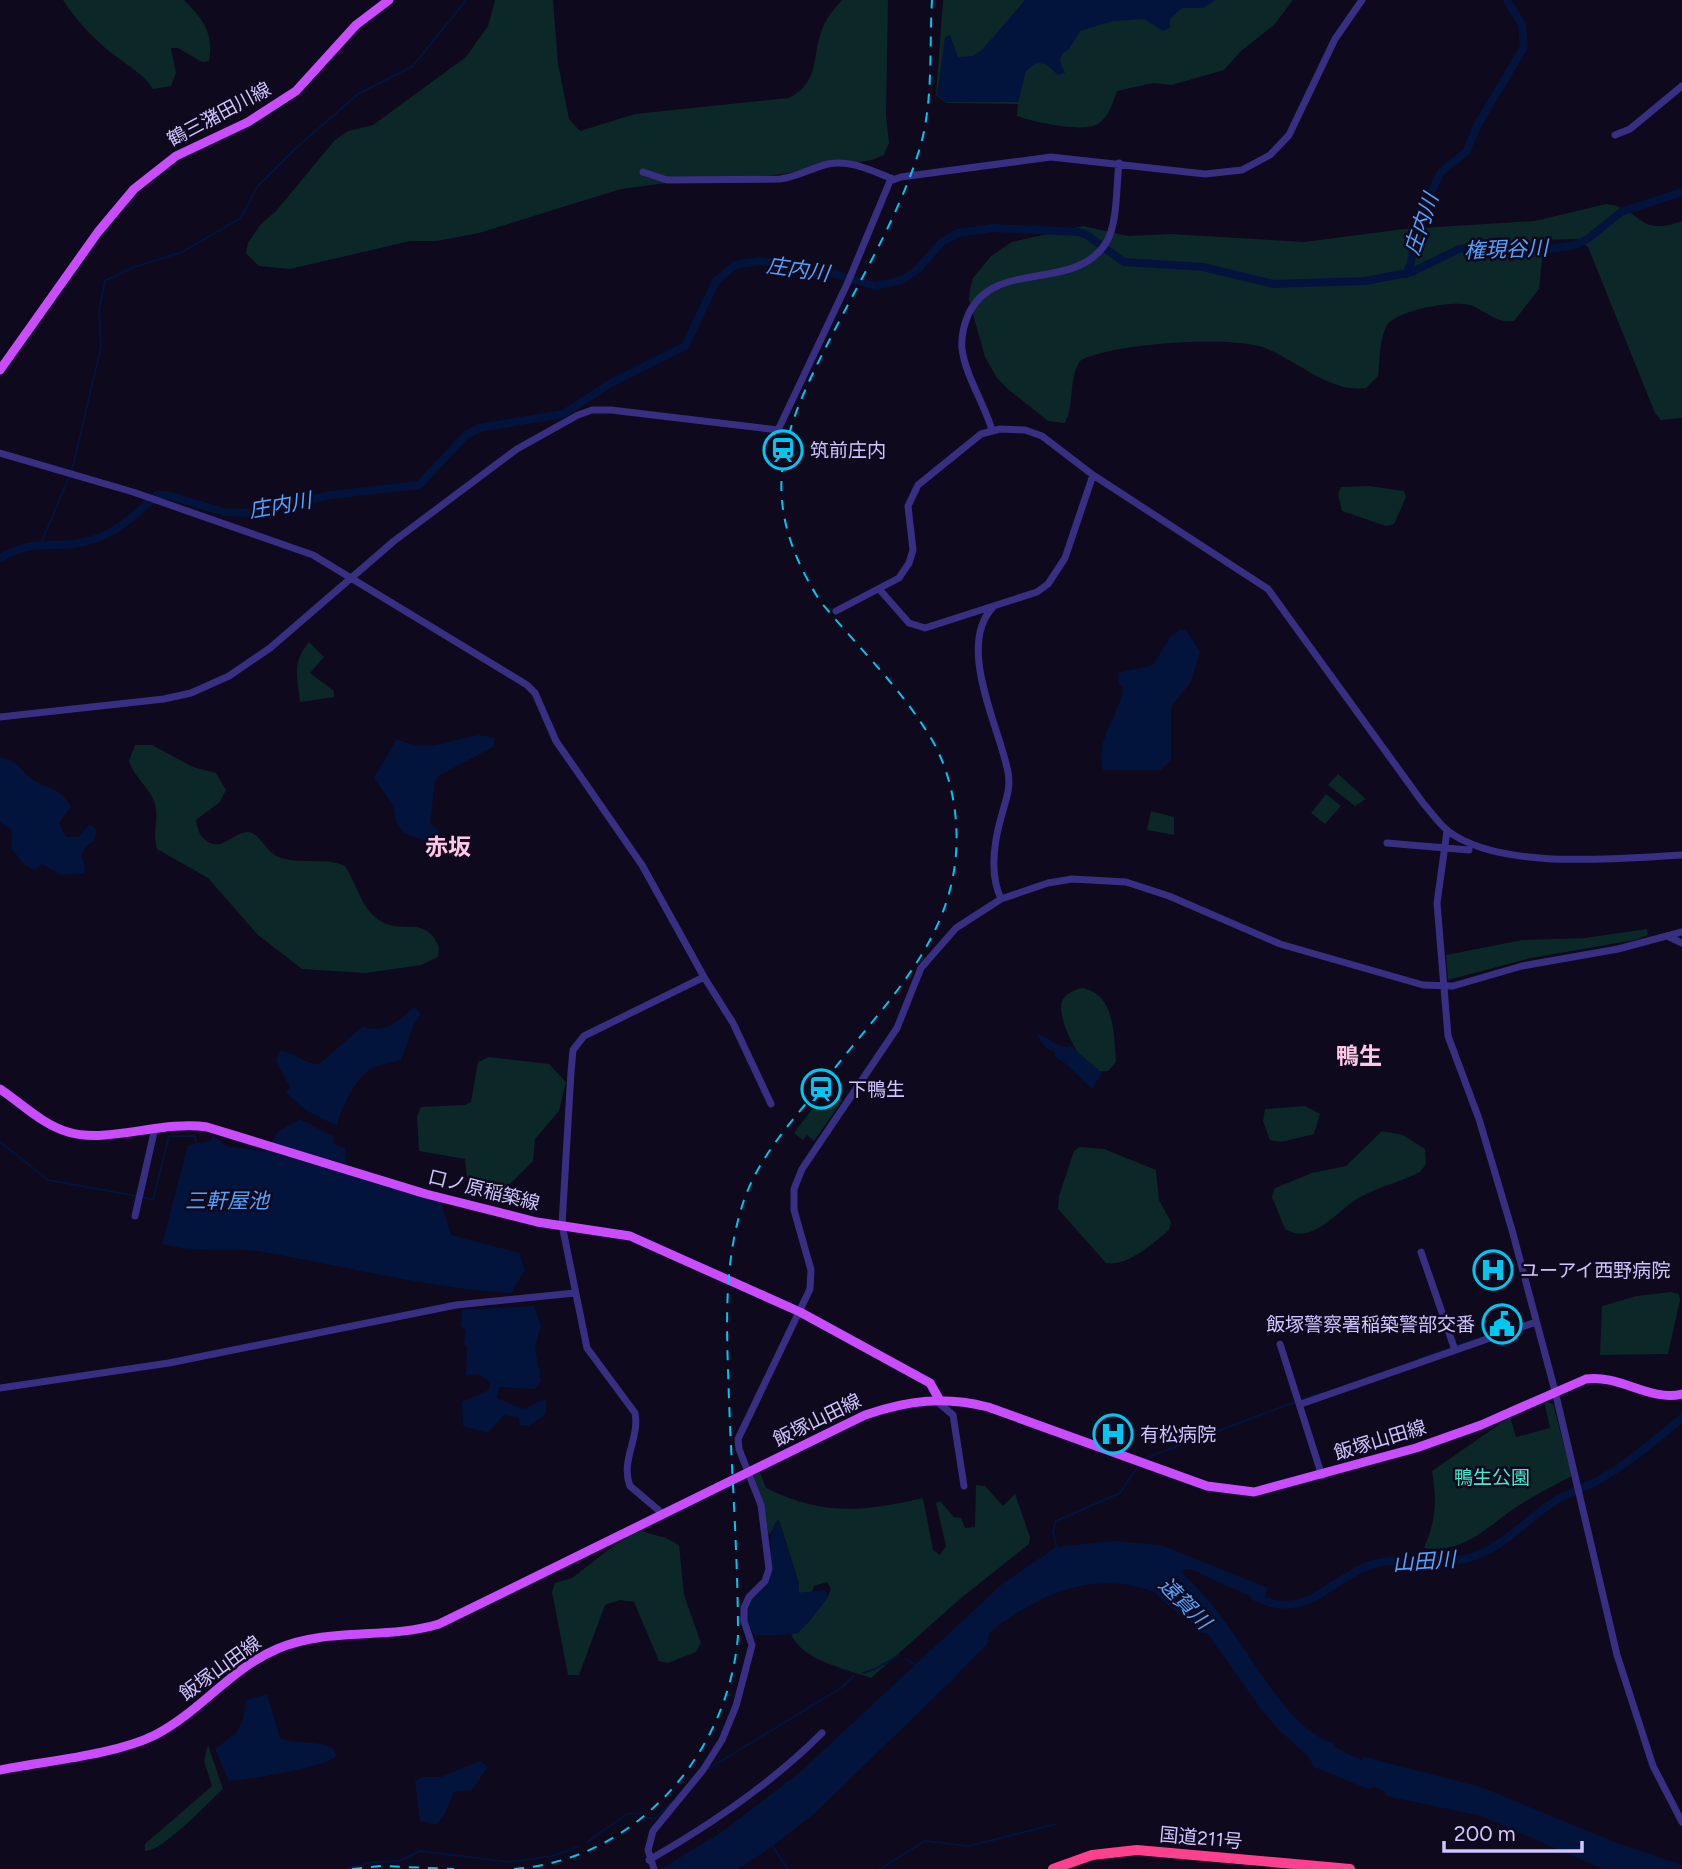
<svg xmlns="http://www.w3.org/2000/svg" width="1682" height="1869" viewBox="0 0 1682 1869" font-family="Figtree,'Noto Sans JP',sans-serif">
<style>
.green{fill:#0c2728}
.water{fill:#03143c}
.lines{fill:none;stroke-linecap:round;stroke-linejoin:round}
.stream{stroke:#03143c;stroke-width:2}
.river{stroke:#03143c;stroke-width:8}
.minor{stroke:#382f82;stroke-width:7}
.major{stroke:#c94cff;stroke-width:9}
.highway{stroke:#ff408e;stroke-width:10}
.rail{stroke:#00c7f0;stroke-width:2;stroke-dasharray:10 9;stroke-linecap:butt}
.labels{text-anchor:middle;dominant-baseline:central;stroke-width:5;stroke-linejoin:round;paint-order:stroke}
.street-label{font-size:19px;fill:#d0c5ff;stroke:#0e091d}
.poi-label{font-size:19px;fill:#d0c5ff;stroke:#0e091d;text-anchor:start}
.park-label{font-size:19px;fill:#45ebce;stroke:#0e091d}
.water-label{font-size:21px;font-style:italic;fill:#53a3ff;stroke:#0e091d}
.quarter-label{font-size:23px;font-weight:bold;fill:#ffc7e7;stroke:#0e091d}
</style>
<rect width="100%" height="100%" fill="#0e091d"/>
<path class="green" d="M63,0H184C203,19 214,33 209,61L202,62L178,48H171L176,73L171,86L153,89C144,75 134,70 121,60C99,45 77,22 63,0Z
M495,0H553L558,63L569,119L580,131L635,114L789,98C821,82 811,55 823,27C827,17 835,8 842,0H888L886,115L889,143L884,155L872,160L775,175L696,179L621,189L479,233L437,241H410L290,269L259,266L246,253L248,243L260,225L276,211L335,140L348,131L373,125L466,57L488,26Z
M943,0H1293L1274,25L1241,51L1224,70L1172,85L1153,83L1117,91C1113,102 1109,117 1098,124C1083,133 1034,122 1017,116L1018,104L946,103L936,95Z
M1606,204C1643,208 1637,238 1682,221V418L1661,420L1655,413L1588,247L1577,239L1544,240L1539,289L1514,321C1498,324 1487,312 1473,306C1457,299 1394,310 1386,327C1379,342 1380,361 1378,376L1366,388C1329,394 1295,358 1262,347C1229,336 1109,343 1080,361C1068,379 1075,404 1065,423L1048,421L1009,390L997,378L985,357L969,300L970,289L973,278L991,256L1012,242L1083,226L1128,236L1171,234L1304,242L1404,229L1535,221Z
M1369,486L1404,491L1406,497L1394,524L1386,526L1342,511L1338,494L1341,487Z
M309,642L324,657L310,673L334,691V697L300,702C298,677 291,663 309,642Z
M135,745H152L193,767L216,773L226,790L220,802L196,820C197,827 199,834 204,839C222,854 230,833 248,832C258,832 265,848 272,853C291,868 323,855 345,866C357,884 361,908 379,920C402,936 424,913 439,947L438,957L421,965L366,973L302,969L258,935L208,878L157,849C152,833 159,819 155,804C150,787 134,778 129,761Z
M1338,774L1366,799L1355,806L1328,785Z
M1326,794L1341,806L1325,824L1311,813Z
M1151,811L1174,817V835L1147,830Z
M1647,929L1648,935L1635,940L1531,958L1448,980L1446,955L1522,940L1585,938Z
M1082,988C1115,993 1114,1035 1116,1062L1108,1071C1102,1071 1097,1073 1092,1070C1079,1061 1054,1014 1063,999C1068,992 1075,990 1082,988Z
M489,1057L549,1064L566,1082L559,1111L535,1139L533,1161L496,1198L469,1195L465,1159L419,1151L417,1116L421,1107L465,1105L471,1102L478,1062Z
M834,1080L836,1095L842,1101L814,1141L807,1135L803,1140L794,1133Z
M1305,1106L1320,1114L1314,1134L1281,1142L1270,1140L1263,1121L1265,1109Z
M1382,1131L1403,1135L1425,1149L1426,1164L1420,1172C1400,1182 1379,1187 1360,1197C1339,1208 1313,1247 1285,1229L1272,1197L1275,1188L1312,1173L1346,1166Z
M1080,1147L1104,1149L1156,1170L1159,1200L1171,1222L1169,1230C1154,1243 1127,1267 1106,1263L1058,1209L1059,1196L1074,1151Z
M1671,1292L1679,1294L1680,1300L1668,1354L1600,1355L1602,1306L1637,1296Z
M1544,1401L1553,1404L1572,1476C1553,1486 1533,1496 1515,1508C1484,1529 1465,1553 1424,1548C1436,1520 1437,1502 1432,1471L1510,1417L1516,1437L1550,1428Z
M759,1470L766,1488C823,1516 863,1512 923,1498L933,1550L940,1555L946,1546L936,1503L940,1501L954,1517L961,1518L965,1528L975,1527L976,1485L985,1486L1003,1506L1015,1494L1030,1537L1029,1544L961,1598L871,1678C847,1669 802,1661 791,1634L798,1633L828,1597L831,1588L827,1582L814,1586L812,1592L799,1593V1584L779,1520L769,1535L762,1498L753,1474Z
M640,1531L666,1538L679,1545L684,1595L701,1643L696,1652L668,1663L659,1661L634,1602L620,1600L605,1605L579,1675H568L552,1592L555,1583L572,1578L612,1547Z
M208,1745L223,1789C209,1802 162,1852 145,1851V1844L212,1786L204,1761Z"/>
<path class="water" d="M1025,0H1216L1203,8H1182L1170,19V28L1163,31L1144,19L1113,21L1080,31L1069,49L1062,54L1060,61L1065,73L1058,75L1046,64L1036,63L1026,71L1018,102H946L937,95L945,37L950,35L958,57L973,56L982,50Z
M1179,630H1186L1200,652L1191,682L1171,707V760L1161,770H1103C1095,736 1120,717 1123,687L1119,683L1118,673L1153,665L1171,636Z
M479,735L495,738L493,747L440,775L435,781L430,824L439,830L440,846L404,833L396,822L393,806L374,778L397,739C431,754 446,740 479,735Z
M0,757C15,760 17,765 27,775C42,790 59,784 71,807L59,823L66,837H79L90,824L97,830L94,841L86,846L81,855L85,867L84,873L61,875L42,864L34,870L25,865L11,848L12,830L0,822Z
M414,1007L421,1014L414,1024L401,1060C390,1063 377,1064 368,1071C355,1080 339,1111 337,1126L307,1111L286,1093L290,1087L276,1061L280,1051C296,1052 303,1064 319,1064L363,1026C384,1035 399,1021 414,1007Z
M1039,1034L1062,1047L1071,1046L1102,1073L1092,1089L1065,1063L1055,1057V1052L1046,1048L1037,1036Z
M300,1119L334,1137L333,1144L345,1148L346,1164L271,1143L279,1131Z
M213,1135L226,1146L275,1153L441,1203L451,1235L519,1253L525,1270L511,1293C427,1288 345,1266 263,1252C228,1246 200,1254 162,1244L188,1145L210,1141Z
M534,1306L541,1325L535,1348L541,1381L535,1389L499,1387L497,1398L523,1409L546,1399V1414L529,1426L520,1425L518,1417L504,1415L488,1433L463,1426L462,1402L489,1390L490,1382L479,1374L466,1376L467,1347L464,1344L466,1330L461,1326L462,1310Z
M778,1519L799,1584V1593L825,1590L828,1597C799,1634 806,1636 755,1635C749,1627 745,1619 746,1609C749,1595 765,1591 769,1578C775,1558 764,1535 778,1519Z
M1113,1541L1161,1545L1268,1588L1263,1602L1190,1569L1180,1571C1194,1585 1211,1602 1223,1619C1251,1655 1290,1731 1333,1743L1334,1747L1361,1760L1365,1757L1481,1787L1617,1843L1682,1865V1869H1603L1481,1816L1386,1796L1385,1792L1375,1787L1368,1789L1314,1767L1309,1757L1279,1730L1261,1709L1207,1633H1202C1191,1619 1161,1602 1156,1593C1095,1568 1037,1595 989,1633L987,1644L950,1682L815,1813L770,1848L738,1869H661L723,1831L799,1773L1002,1584L1056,1547Z
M267,1694L280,1738C297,1746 319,1739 334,1749L336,1756C327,1767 247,1780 229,1781L215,1749L236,1733L243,1720L246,1700Z
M480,1761L488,1767L472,1790L454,1792L445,1814L436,1825L420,1821L415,1781L422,1777H441Z"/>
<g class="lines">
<path class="stream" d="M72,470L101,347L99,310L105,281L132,268L182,252L241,218L257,187L296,148L358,94L413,66L466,0
M41,543L70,475
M0,1142L48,1180L137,1196
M142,1197L153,1200L169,1136H195L196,1143
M1456,1346L1488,1335
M1419,1359L1450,1348
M1300,1400L1321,1393
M1143,1459L1295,1402
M1057,1549L1053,1531L1056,1521L1120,1493L1138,1466
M906,1659L915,1665
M863,1673L875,1669L899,1655
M708,1769L841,1688L854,1676
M646,1818H656L672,1802
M587,1842L627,1814L641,1813
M771,1844L788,1869
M346,1869L373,1862L399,1861L420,1851L510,1862L552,1856L578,1847
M880,1869L925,1841L969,1846L1056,1824"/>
<path class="river" d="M1406,274L1411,263L1416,227L1436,182L1441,172L1466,152L1477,126L1524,47L1522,25L1507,0
M0,558C30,541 42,547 73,544C110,540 132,518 157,495H167L224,512L253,513L331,495L419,485L466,435L479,428L563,414L611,383L685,346L716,281L735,265L760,261L815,268L875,286L902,280L917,270L941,243L958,233L993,228L1079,232L1087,235L1124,262L1203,267L1274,284L1365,281L1412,272L1459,249L1484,247L1541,250L1576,245L1589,238L1621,212L1682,192
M1255,1597C1308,1622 1326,1581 1370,1565C1404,1554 1441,1568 1475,1556C1504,1545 1525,1522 1549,1505C1564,1494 1581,1489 1597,1481C1628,1464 1655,1440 1682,1418"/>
<path class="minor" d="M1615,135L1630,129L1682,86
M643,172L667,180L780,179C798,177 811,168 828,164C850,159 874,172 893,179
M992,430C984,403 966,377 962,349C961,337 964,324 969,313C996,258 1074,293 1106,243C1118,223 1116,187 1119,163
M0,453L133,492L313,555L527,685L535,693L556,741L642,865L704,977L733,1023L771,1104
M880,590L909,623L925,628L1037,592L1048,584L1065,558L1093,475
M993,607C956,646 999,726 1008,772C1011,788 1006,799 1002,814C994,841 989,873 1001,899
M836,611L899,578L909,563L913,550L908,506L918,485L981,434L1000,429L1025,430L1042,436L1093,475L1268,589L1423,803C1431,812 1439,824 1448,831C1500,871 1619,858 1682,855
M0,717L164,699L191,693L229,676L270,648L394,541L517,449L578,415L592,410H611L778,430L848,282L890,181L901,177L1051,157L1205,174L1242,170L1270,155L1289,135L1335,39L1362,0
M1447,831L1437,903L1448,1036L1479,1119L1512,1230L1555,1391L1617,1655L1653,1766L1682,1822
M1387,843L1469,850
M1667,936L1682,943
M135,1216L155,1128
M1421,1252L1455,1350
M1280,1344L1322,1476
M0,1388L169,1363L456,1305L575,1293
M934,1399L953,1415L964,1486
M1301,1404L1536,1322
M663,1514L630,1486C620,1461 640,1438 635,1413L587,1348L562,1225L571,1072L573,1050L584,1036L704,977
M649,1860C712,1824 771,1784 822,1733
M654,1869L648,1850L653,1831L703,1770L722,1740L736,1706L752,1645L744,1621V1608L749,1597L765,1581L769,1569L761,1505L739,1449L738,1439L810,1289L811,1270L794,1210V1189L802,1169L897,1028L921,968L956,928L1001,899L1048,883L1072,879L1126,882L1169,896L1280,944L1423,985L1453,986L1522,966L1618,949L1682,932"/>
<path class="major" d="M0,370L98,232L134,189L176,156L248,122L296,91L356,25L389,0
M0,1089C21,1103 43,1125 68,1132C107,1144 163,1120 207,1127L426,1194L537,1222L630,1236L800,1312L930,1383L939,1399
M0,1770C45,1761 115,1755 155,1735C200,1712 230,1669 277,1649C327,1627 387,1640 439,1624L865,1415C909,1400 944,1396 988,1407L1207,1486L1254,1492L1416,1448L1481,1425L1586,1379C1619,1374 1650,1402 1682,1394"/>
<path class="highway" d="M1053,1869L1092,1855L1137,1850L1350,1869"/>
<path class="rail" d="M352,1869L381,1866L454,1869
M514,1869C636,1860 728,1754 738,1636C738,1558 732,1479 729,1400C727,1333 722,1265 744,1200C760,1154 798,1114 828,1077C889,997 964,932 956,822C954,793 945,760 929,735C899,686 856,645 820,601C757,501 779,438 829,341C860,280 897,219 918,154C934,106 929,50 932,0"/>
</g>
<defs>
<g id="station-ring" transform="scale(2.0125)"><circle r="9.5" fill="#0e091d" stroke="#00c7f0" stroke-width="1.5"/><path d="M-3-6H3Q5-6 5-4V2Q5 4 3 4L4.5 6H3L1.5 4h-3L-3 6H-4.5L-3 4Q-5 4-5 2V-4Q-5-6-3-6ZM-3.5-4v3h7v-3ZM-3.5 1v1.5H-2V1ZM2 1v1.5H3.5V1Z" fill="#00c7f0"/></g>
<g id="hospital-ring" transform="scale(2.0125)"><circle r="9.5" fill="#0e091d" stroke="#00c7f0" stroke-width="1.5"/><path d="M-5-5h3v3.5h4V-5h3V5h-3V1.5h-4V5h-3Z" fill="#00c7f0"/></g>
<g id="civic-ring" transform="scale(2.0125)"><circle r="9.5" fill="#0e091d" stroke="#00c7f0" stroke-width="1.5"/><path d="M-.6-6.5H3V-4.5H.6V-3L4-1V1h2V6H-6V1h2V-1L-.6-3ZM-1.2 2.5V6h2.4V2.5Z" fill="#00c7f0"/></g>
</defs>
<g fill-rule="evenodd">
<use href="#station-ring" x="783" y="450"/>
<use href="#station-ring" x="821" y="1089"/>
<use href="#hospital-ring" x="1493" y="1270"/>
<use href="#civic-ring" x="1502" y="1324"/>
<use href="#hospital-ring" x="1113" y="1434"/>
</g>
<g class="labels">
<g class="street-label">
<text transform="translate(219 114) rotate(-28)">鶴三潴田川線</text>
<text transform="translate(484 1190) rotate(14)">口ノ原稲築線</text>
<text transform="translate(817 1420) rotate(-26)">飯塚山田線</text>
<text transform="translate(1380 1440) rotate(-17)">飯塚山田線</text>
<text transform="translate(220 1668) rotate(-36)">飯塚山田線</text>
<text transform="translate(1201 1838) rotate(5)">国道211号</text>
</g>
<g class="poi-label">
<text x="810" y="450">筑前庄内</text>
<text x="848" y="1089">下鴨生</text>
<text x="1520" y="1270">ユーアイ西野病院</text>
<text x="1475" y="1324" text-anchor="end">飯塚警察署稲築警部交番</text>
<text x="1140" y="1434">有松病院</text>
</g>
<g class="park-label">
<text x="1492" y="1477">鴨生公園</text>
</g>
<g class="water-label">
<text transform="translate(1421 224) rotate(-71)">庄内川</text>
<text transform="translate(1506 249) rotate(-2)">権現谷川</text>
<text transform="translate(798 269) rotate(8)">庄内川</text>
<text transform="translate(280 505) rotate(-10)">庄内川</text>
<text x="227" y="1200">三軒屋池</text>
<text transform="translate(1424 1561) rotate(-4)">山田川</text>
<text transform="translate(1185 1603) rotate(45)">遠賀川</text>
</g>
<g class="quarter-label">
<text x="448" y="847">赤坂</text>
<text x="1359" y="1056">鴨生</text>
</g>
</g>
<path d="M1444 1841v10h138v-10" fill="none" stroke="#d0c5ff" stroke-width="3.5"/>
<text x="1454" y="1841" font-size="21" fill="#d0c5ff" stroke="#0e091d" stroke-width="5" paint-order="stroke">200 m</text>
</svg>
